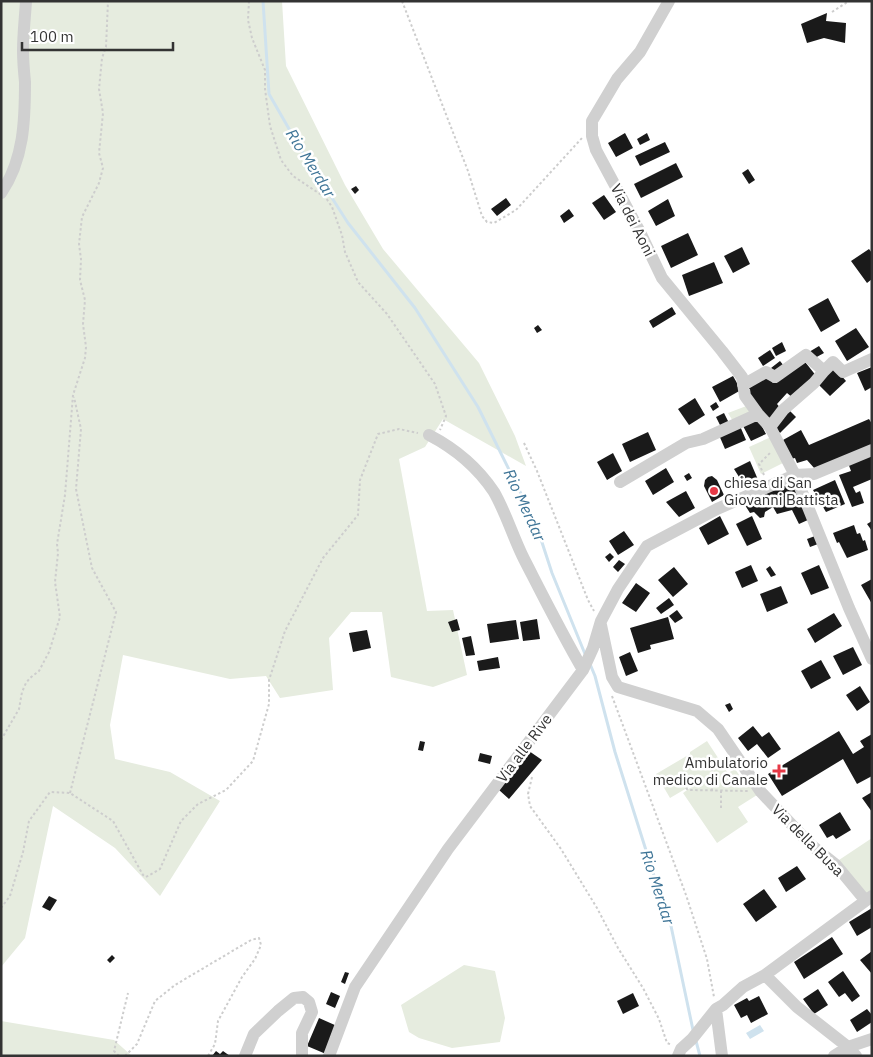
<svg xmlns="http://www.w3.org/2000/svg" width="873" height="1057" viewBox="0 0 873 1057" font-family="'IBM Plex Sans',sans-serif">
<style>
.green{fill:#e6ecdf}
.water{fill:#cfe2ee}
.lines{fill:none;stroke-linecap:round;stroke-linejoin:round}
.stream{stroke:#cfe2ee;stroke-width:3}
.building{fill:#1a1a1a}
.path{stroke:#cdcdcd;stroke-width:2;stroke-dasharray:2.5 2.5;stroke-linecap:butt}
.minor{stroke:#d0d0d0;stroke-width:12}
.poi-dot{fill:#e63946;stroke:#fff;stroke-width:2}
.labels{text-anchor:middle;dominant-baseline:central;stroke-width:5;stroke-linejoin:round;paint-order:stroke}
.street-label{font-size:15px;fill:#333;stroke:#fff}
.poi-label{font-size:15px;fill:#333;stroke:#fff;text-anchor:start}
.water-label{font-size:16px;font-style:italic;fill:#3f7597;stroke:#fff}
</style>
<rect width="100%" height="100%" fill="#fff"/>
<path class="green" d="M1,1H282L286,66L345,185L383,249L479,363L515,436L526,466L443,419L425,447L399,459L427,611L453,610L467,675L433,687L391,677L382,612H351L329,638L333,690L280,698L266,676L230,679L123,655L110,725L115,759L170,772L220,801L160,896L115,848L53,806L25,938L1,967Z
M749,405L754,415L734,423L728,413Z
M771,437L785,462L761,474L749,447Z
M707,741L728,773L735,769L744,782L748,780L757,795L738,807L748,822L717,843L683,793L704,778L670,798L656,774L690,754V752Z
M872,838V890L865,895L839,860Z
M464,965L495,971L505,1018L500,1042L452,1048L419,1038L409,1032L401,1005Z
M1,1021L114,1040L132,1056H1Z"/>
<path class="water" d="M760,1025L764,1031L750,1039L746,1033Z"/>
<g class="lines">
<path class="stream" d="M263,1L269,94L300,148L348,223L415,308L478,407L536,524L552,573L585,654
M590,664L595,676L615,752L656,882L671,926L693,1030
M696,1041L700,1056"/>
</g>
<path class="building" d="M827,13L826,21L846,23L845,43L824,38L807,43L801,24Z
M625,133L633,148L616,157L608,143Z
M647,133L650,140L640,145L637,139Z
M665,142L670,152L640,166L635,156Z
M676,163L683,177L641,198L634,184Z
M748,169L755,180L749,184L742,173Z
M356,186L359,190L355,194L351,189Z
M604,195L616,212L604,220L592,203Z
M506,198L511,205L497,216L491,209Z
M668,199L675,216L656,226L648,211Z
M569,209L574,216L564,223L560,216Z
M688,233L698,255L671,268L661,246Z
M742,247L750,264L733,273L724,256Z
M869,249L872,253V279L867,283L851,261Z
M714,262L723,283L689,296L682,275Z
M828,298L840,321L821,332L808,309Z
M672,307L676,314L653,328L649,321Z
M538,325L542,330L537,333L534,328Z
M856,328L869,347L847,361L835,341Z
M782,342L786,351L776,356L772,348Z
M819,346L824,353L813,359L809,352Z
M770,350L775,358L763,366L758,358Z
M802,358L817,377L793,398L787,393L777,404L781,409L771,422L747,391L758,378L767,376L773,383Z
M780,361L784,366L775,373L771,368Z
M833,366L846,381L830,396L816,382Z
M872,367V387L865,391L857,373Z
M733,376L741,390L720,402L712,387Z
M695,398L705,415L689,425L678,409Z
M716,402L719,407L713,411L710,406Z
M788,409L796,417L780,433L773,425Z
M724,413L730,425L722,429L716,417Z
M758,419L766,434L751,441L743,426Z
M869,419L872,424V445L815,469L807,460L797,463L795,458L791,459L783,440L801,430L809,445Z
M740,426L746,440L725,449L719,435Z
M648,432L656,450L630,462L622,444Z
M613,453L622,471L607,480L597,462Z
M872,454V479L853,487L856,493L860,491L864,503L852,507L839,475L851,471L848,463Z
M750,461L759,482L746,488L734,469Z
M666,468L674,482L653,495L645,481Z
M689,473L692,478L687,481L684,476Z
M712,476L717,480L724,495L712,502L704,486L705,480L708,477Z
M795,478L810,519L799,524L792,510L777,514L773,507L765,512L764,517L760,518L754,512L750,513L743,502Z
M835,480L845,504L826,512L813,490Z
M686,491L695,508L679,517L666,502Z
M720,516L729,534L708,545L699,528Z
M752,516L762,539L747,546L736,524Z
M872,521V531L867,524Z
M854,525L857,534L860,533L863,541L865,540L868,550L847,558L839,542L837,543L833,533Z
M624,531L634,545L618,555L609,541Z
M815,536L818,544L810,547L807,539Z
M610,553L614,557L609,562L605,557Z
M619,560L625,564L618,572L613,567Z
M751,565L758,581L742,588L735,572Z
M819,565L829,588L811,595L801,573Z
M770,566L776,575L771,577L766,569Z
M674,567L688,584L673,597L658,580Z
M872,579V604L861,585Z
M636,583L650,593L636,612L622,603Z
M781,586L788,603L767,612L760,594Z
M669,598L674,605L661,614L656,608Z
M677,610L683,618L675,623L669,616Z
M834,613L842,626L815,643L807,629Z
M668,617L674,639L650,645L651,649L638,653L630,628Z
M457,619L460,630L452,632L448,622Z
M537,619L540,639L523,641L520,622Z
M516,620L519,639L490,643L487,624Z
M367,630L371,648L353,652L349,633Z
M471,636L475,655L466,656L462,638Z
M853,647L862,665L843,675L833,656Z
M630,652L638,671L626,676L619,657Z
M498,657L500,668L479,671L477,661Z
M821,660L831,678L811,689L801,671Z
M860,686L870,702L857,711L846,695Z
M730,703L733,709L729,712L725,705Z
M753,726L762,737L769,732L781,749L768,758L757,744L748,751L738,738Z
M839,731L853,754L864,747L860,741L872,734V776L857,784L843,759L782,796L768,774Z
M420,741L425,742L423,751L418,750Z
M529,751L542,760L509,799L499,790L520,758L523,760Z
M480,753L492,756L490,764L478,761Z
M872,792V812L862,798Z
M840,812L851,830L836,839L833,835L827,838L819,825Z
M797,866L806,879L786,892L778,878Z
M764,889L777,907L756,922L743,904Z
M49,896L57,900L50,911L42,907Z
M872,908V927L857,936L849,922Z
M832,937L843,954L804,979L794,962Z
M872,951V974L860,960Z
M112,955L115,958L110,963L107,960Z
M843,971L860,996L852,1002L845,993L839,997L828,982Z
M345,972L349,973L345,984L341,982Z
M818,989L828,1005L814,1014L803,999Z
M331,992L340,996L335,1008L326,1004Z
M633,993L639,1006L623,1014L617,1001Z
M759,996L768,1014L751,1023L747,1015L741,1018L734,1005L747,998L749,1001Z
M867,1009L872,1015V1022L857,1032L850,1020Z
M319,1018L337,1026L326,1054L307,1046Z
M216,1051L220,1054L223,1051L230,1056H212Z"/>
<g class="lines">
<path class="path" d="M249,1L248,20L252,38L265,70V89L270,126L281,160L293,176L326,198L332,207L342,235L345,252L358,282L387,314L435,384L446,416L440,430
M402,1L468,171L482,216L487,222L494,223L516,210L582,138
M832,12L849,1
M524,443L537,471L588,600L594,611
M764,475L759,464L770,453
M612,696L686,895L707,959L714,997
M1,740L19,709L22,692L26,683L30,678L39,671L49,652L60,617L55,582L58,553L57,544L65,495L73,395L85,358L86,347L83,324L85,300L80,280L81,259L79,244L82,217L99,183L103,168L99,153L103,113L99,89L102,58L106,47L108,1
M532,777L528,794L530,806L561,849L597,908L618,948L643,988L659,1019L667,1043L672,1045
M686,788L688,790L748,791
M712,791V770
M70,793L116,612L92,568L76,489L81,429L74,397
M721,808V791
M1,908L10,896L23,852L29,821L50,792L70,793L113,821L143,875L146,877L160,869L181,821L198,804L226,790L253,761L269,704V680L285,631L323,558L358,515L360,480L378,434L399,429L418,433
M119,1056L114,1051L128,993
M125,1056L137,1044L155,1001L175,985L251,940L259,938L261,945L255,959L242,977L218,1021L215,1044L208,1056"/>
<path class="minor" d="M669,1L640,52L617,79L592,121V136L596,150L640,232L662,278L722,351L742,377L745,396L758,414L770,427L795,475L849,608L872,659
M1,193C24,160 25,120 25,82C24,72 23,61 23,51C23,34 25,18 26,1
M743,385L766,372L775,377L806,355L824,371L833,362L843,372L872,359
M770,427L783,410L814,383L824,371
M429,435C454,448 478,468 494,492C506,513 513,537 524,559C543,596 562,634 583,670
M620,482L686,443L703,439L758,414
M601,625L612,677L618,687L697,711L718,729L761,792L811,845L836,865L865,900
M765,975L797,1007L848,1047L856,1056
M716,1009L722,1056
M245,1056L254,1034L278,1011L294,998L303,997L309,1002L312,1012L302,1033V1056
M329,1056L355,987L448,849L583,670L593,648L601,621L618,589L647,546L717,509L795,475L814,474L872,450
M678,1056L681,1049L692,1039L716,1009L723,1005L743,987L765,975L872,896
M834,1056L848,1047L872,1039"/>
</g>
<g class="poi-dot">
<circle cx="714" cy="491" r="5"/>
<path d="M776.5 763.5h5v5h5v5h-5v5h-5v-5h-5v-5h5z"/>
</g>
<g class="labels">
<g class="street-label">
<text transform="translate(633 220) rotate(63)">Via dei Aoni</text>
<text transform="translate(524 748) rotate(-53)">Via alle Rive</text>
<text transform="translate(808 840) rotate(45)">Via della Busa</text>
</g>
<g class="poi-label">
<text x="724" y="482">chiesa di San<tspan x="724" dy="17">Giovanni Battista</tspan></text>
<text x="768" y="762" text-anchor="end">Ambulatorio<tspan x="768" dy="17">medico di Canale</tspan></text>
</g>
<g class="water-label">
<text transform="translate(311 163) rotate(58)">Rio Merdar</text>
<text transform="translate(525 505) rotate(65)">Rio Merdar</text>
<text transform="translate(658 887) rotate(72)">Rio Merdar</text>
</g>
</g>
<rect width="873" height="1057" fill="none" stroke="#333333" stroke-width="5"/>
<path d="M22 42v8h151v-8" fill="none" stroke="#333333" stroke-width="2.5"/>
<text x="30" y="42" font-size="15" fill="#333333" stroke="#ffffff" stroke-width="4" paint-order="stroke">100 m</text>
</svg>
